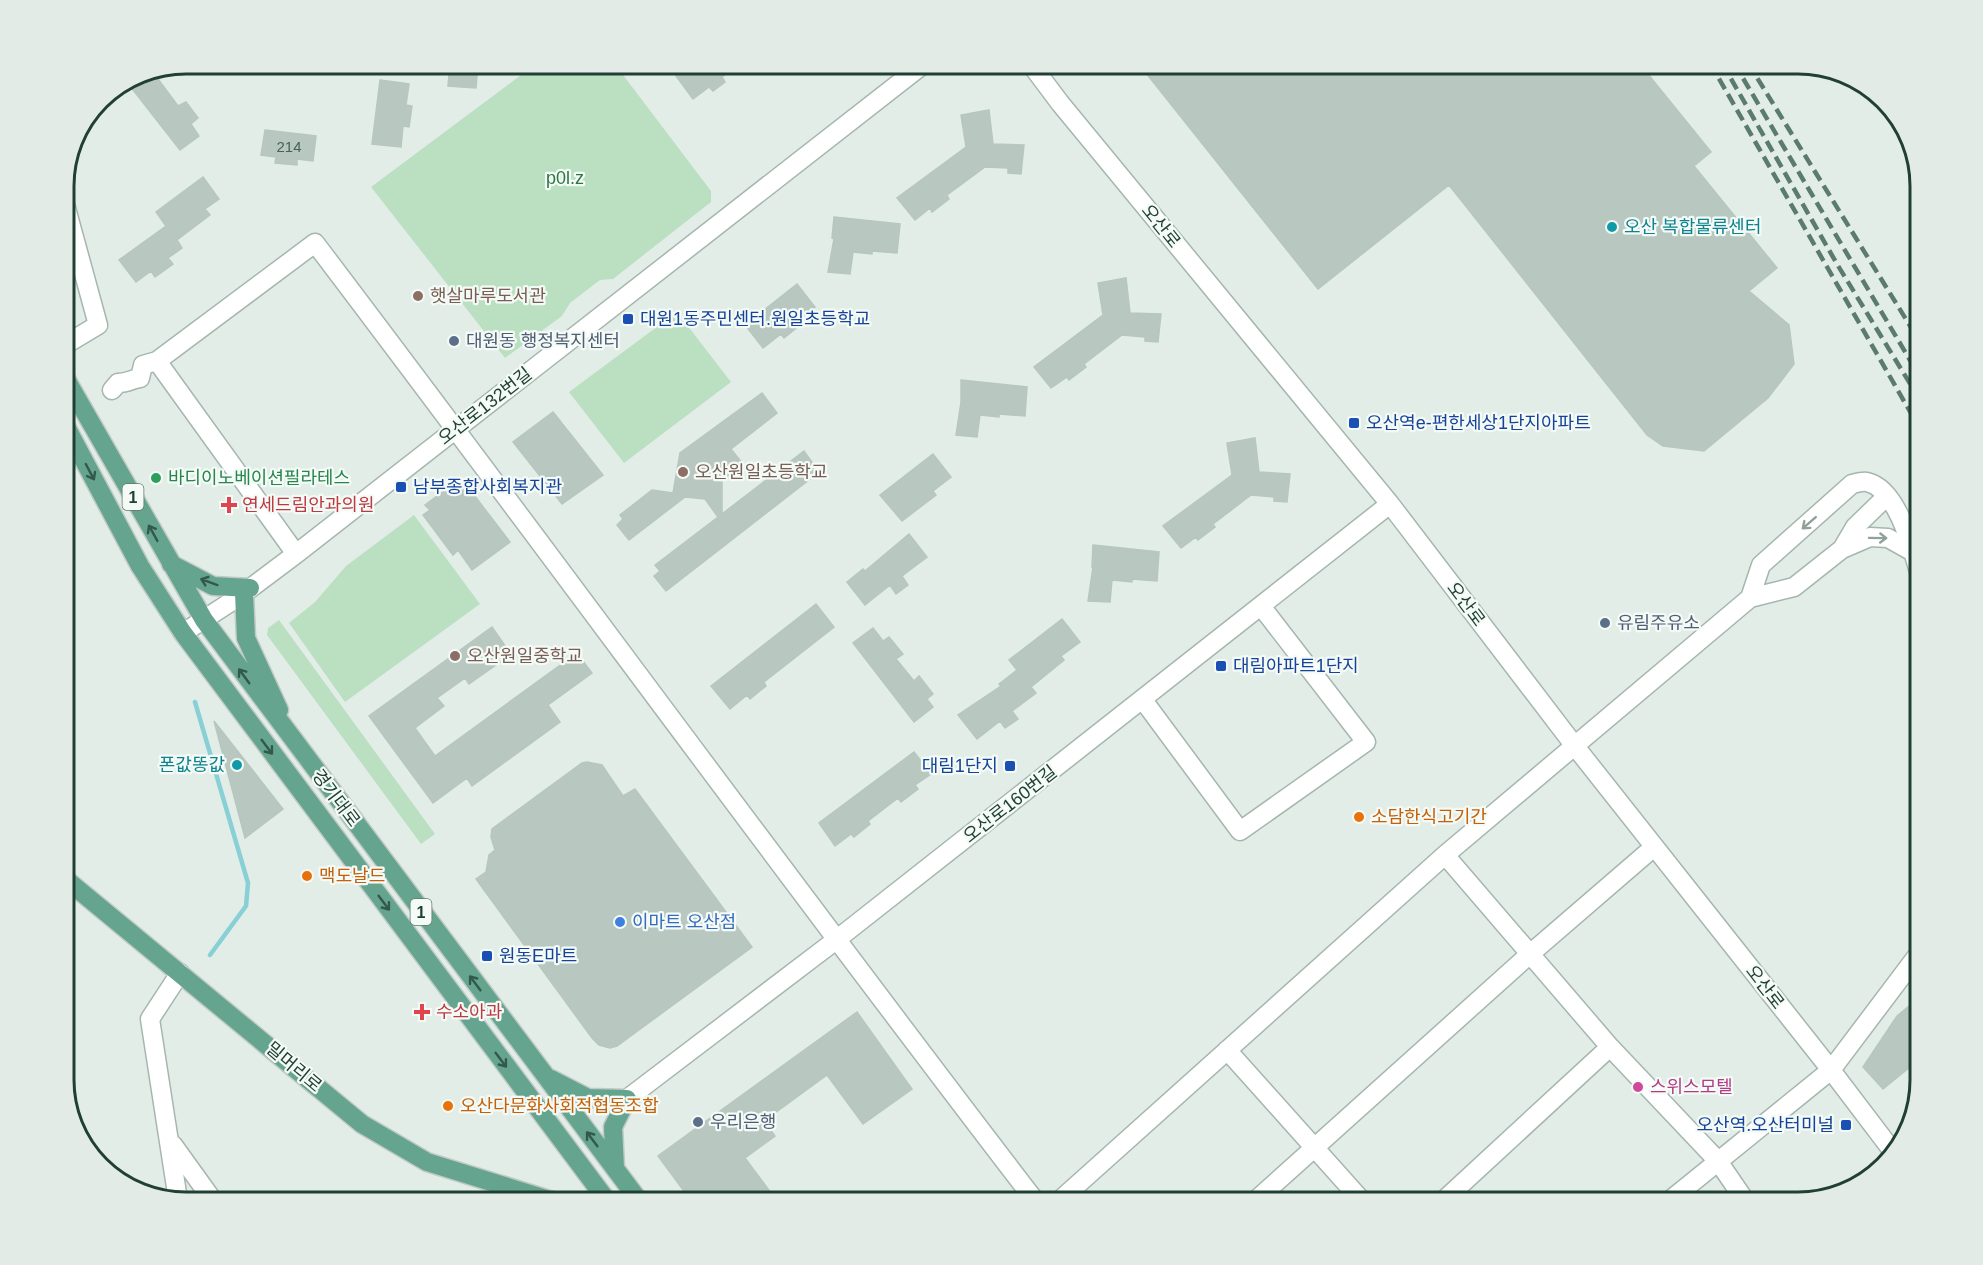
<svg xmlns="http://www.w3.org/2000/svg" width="1983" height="1265" viewBox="0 0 1983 1265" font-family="Arial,'Noto Sans KR',sans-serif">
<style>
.green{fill:#bbdfc1}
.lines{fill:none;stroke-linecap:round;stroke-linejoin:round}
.stream{stroke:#88d0d5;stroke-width:4.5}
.building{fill:#b8c8c0;stroke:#b5c7be;stroke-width:1.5}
.minor-casing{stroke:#a5b6af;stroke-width:21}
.major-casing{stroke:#c1cac6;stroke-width:21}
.minor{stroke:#fff;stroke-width:18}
.major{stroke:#65a58f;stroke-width:18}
.rail{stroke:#5c7b70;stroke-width:4.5;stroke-dasharray:12 6;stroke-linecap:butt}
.oneway{stroke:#32594c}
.oneway2{stroke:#90a09a}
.culture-dot{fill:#0f9aa8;stroke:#f4faf6;stroke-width:2}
.education-dot{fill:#8d6e63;stroke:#f4faf6;stroke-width:2}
.transit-dot{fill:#1a4fb4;stroke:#f4faf6;stroke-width:2}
.service-dot{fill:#5c6f8a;stroke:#f4faf6;stroke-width:2}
.leisure-dot{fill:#2e9e5b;stroke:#f4faf6;stroke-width:2}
.health-dot{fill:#e0444e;stroke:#f4faf6;stroke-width:2}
.food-dot{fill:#e8710a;stroke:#f4faf6;stroke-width:2}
.shop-dot{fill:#3f7fe0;stroke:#f4faf6;stroke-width:2}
.hotel-dot{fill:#d1479c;stroke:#f4faf6;stroke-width:2}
.labels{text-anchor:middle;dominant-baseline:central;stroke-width:4.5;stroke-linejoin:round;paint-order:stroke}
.number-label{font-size:15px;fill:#476258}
.shield{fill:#f4faf6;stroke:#60786f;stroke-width:1.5}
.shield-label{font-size:16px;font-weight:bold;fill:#214035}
.park-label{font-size:18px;fill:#297941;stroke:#f4faf6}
.street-label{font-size:18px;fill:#214035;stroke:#f4faf6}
.culture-label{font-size:18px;fill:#0d838f;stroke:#f4faf6;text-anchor:start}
.education-label{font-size:18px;fill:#785e54;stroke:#f4faf6;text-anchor:start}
.transit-label{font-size:18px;fill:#164399;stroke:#f4faf6;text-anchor:start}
.service-label{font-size:18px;fill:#4e5e75;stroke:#f4faf6;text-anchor:start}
.leisure-label{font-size:18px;fill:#27864d;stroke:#f4faf6;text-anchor:start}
.health-label{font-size:18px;fill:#be3a42;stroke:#f4faf6;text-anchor:start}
.food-label{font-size:18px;fill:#c56008;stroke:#f4faf6;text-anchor:start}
.shop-label{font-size:18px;fill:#366cbe;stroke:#f4faf6;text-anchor:start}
.hotel-label{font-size:18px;fill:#b23c85;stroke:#f4faf6;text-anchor:start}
.rim{fill:none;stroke:#214035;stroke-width:3}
</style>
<rect width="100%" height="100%" fill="#e3ede8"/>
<path class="green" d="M537,63H614L711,191V202L613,279L600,280L570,303L562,316L505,358L371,187Z
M677,312L731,382L624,463L569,392Z
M414,515L480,604L345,702L289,623L315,602L346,566Z
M279,620L435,834L421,844L267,635L268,628Z"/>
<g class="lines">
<path class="stream" d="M195,702L248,883L246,906L210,955"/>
</g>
<path class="building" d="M450,63H478L476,88L448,86Z
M693,63H740L722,77L725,82L713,91L709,87L693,99L676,76Z
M1138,63H1639L1711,152L1694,166L1777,268L1749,291L1789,325L1794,364L1768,398L1704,451L1663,446L1647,435L1449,185L1318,289Z
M155,69L158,79L178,106L186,102L198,118L191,124L199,136L180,150L126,81L139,72Z
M380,80L409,84L406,105L412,106L409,127L403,126L401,147L372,144Z
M989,110L993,144L1024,145L1021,174L1008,173V168L985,167L947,195L949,199L932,212L930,208L915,220L897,198L966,147L961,115Z
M265,130L316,136L313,161L297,159V165L275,163L276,157L261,155Z
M203,177L219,199L205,209L210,215L177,240L182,248L168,258L173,264L155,277L151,271L136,282L119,260L166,226L156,212Z
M834,217L900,224L897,253L872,251V254L853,252L850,274L828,272L834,239L832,238Z
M1126,278L1130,313L1161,314L1158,342L1145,341V337L1122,335L1084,364L1086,367L1069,380L1067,377L1051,388L1034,367L1103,315L1098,283Z
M797,284L815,307L797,321L800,325L784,338L781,334L763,348L745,325Z
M961,380L1027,387L1025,416L999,414V417L980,415L977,437L956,435L961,402Z
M762,393L777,413L731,449L743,464L722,480V514L804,451L819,472L666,591L654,576L660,571L655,565L718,517L705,499L685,497L629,540L617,525L623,519L620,515L652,490L673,493L680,453Z
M553,412L603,475L562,504L513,442Z
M1255,438L1259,472L1290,474L1287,502L1274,501V497L1251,495L1213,524L1215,527L1198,540L1196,537L1181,548L1163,526L1232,475L1227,443Z
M933,454L951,477L933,491L936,495L902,521L880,495Z
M461,478L510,542L472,570L458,550L453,555L423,515L430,510L425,505Z
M909,534L927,557L902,576L908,585L896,594L890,585L865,605L847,582L863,569L865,571Z
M1093,545L1159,552L1157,581L1132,579V582L1112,580L1110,602L1088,601L1093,567H1092Z
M816,604L834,627L764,682L766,686L750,699L747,695L730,709L711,686Z
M1062,619L1080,642L1061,656L1064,660L1031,687L1036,693L1012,711L1018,719L1005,728L1000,721L977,739L958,715L1001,686L999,684L1017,670L1009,660Z
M492,627L506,647L495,655L500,662L469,684L465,678L437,698L444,706L415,728L435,756L577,653L592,673L548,705L560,722L472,786L467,778L433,803L369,716Z
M873,628L883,641L889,637L903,654L896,659L914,681L919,676L933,694L927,699L933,707L914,722L853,643Z
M214,721L283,809L245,838Z
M914,752L931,774L915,785L918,789L901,802L898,798L868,821L870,824L854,837L851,834L835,846L819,823Z
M587,762L602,765L623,796L635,789L752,947L617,1046L610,1048L599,1045L592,1038L476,879L486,872L489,855L495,850L491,837L492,829L582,763Z
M1920,997V1059L1883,1089L1863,1067L1897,1016Z
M857,1012L912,1089L863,1124L827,1075L764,1121L775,1136L745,1158L774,1197L767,1202H692L658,1156Z"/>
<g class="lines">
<g class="minor-casing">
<path id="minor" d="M1030,63L1060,103L1390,504L1574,745L1831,1070L1894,1153
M63,197L98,325L63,346
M112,390L118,383C128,383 132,379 140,378L143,365L157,361
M1842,549L1855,527L1886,497
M296,554L157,361L315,243C557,562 792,885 1036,1202
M1750,598L1761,565L1852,484C1856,483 1863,481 1867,482C1898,489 1912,549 1920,575
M183,633L240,596L296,554L925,63
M1143,700L1240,831L1366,742L1261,606
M1445,855L1610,1047
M1227,1050L1363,1202
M627,1099L836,940L1390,504
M173,1145L214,1202
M178,1200L150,1019L180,973
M1058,1202L1445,855L1750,598L1794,587L1842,549L1870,537L1888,538L1913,552
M1254,1202L1530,954L1654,847
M1442,1202L1610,1047L1718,1161L1746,1202
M1668,1202L1831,1070L1920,952"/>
</g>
<g class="major-casing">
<path id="major" d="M63,374L204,620L640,1202
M63,421L140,566L183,633L608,1202
M171,564L213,586L250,588
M244,593L246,638L279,710
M63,877L362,1124L427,1162L556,1202
M551,1079L588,1098L627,1099L613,1127L615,1168"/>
</g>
<use href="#minor" class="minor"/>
<use href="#major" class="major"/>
<path class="rail" d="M1710,63L1920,429
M1722,63L1837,264L1920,400
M1734,63L1920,377
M1748,63L1920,342"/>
</g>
<defs><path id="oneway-shaft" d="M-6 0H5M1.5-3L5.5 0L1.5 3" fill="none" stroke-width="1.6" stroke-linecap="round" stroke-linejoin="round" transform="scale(1.5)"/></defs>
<g class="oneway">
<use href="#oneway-shaft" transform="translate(90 472) rotate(62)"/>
<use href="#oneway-shaft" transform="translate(153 533) rotate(-119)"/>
<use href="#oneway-shaft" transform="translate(209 582) rotate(-160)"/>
<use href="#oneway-shaft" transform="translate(244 676) rotate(-126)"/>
<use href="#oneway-shaft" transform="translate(267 747) rotate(53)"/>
<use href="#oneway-shaft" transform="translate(384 903) rotate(53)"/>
<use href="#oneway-shaft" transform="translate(475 983) rotate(-127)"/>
<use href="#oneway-shaft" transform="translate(501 1060) rotate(53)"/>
<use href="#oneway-shaft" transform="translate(592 1139) rotate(-127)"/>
</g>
<g class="oneway2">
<use href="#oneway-shaft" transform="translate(1809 523) rotate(139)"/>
<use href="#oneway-shaft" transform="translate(1878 538) rotate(1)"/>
</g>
<g class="culture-dot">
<circle cx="1612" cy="227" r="6"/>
<circle cx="237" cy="765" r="6"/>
</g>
<g class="education-dot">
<circle cx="418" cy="296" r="6"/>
<circle cx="683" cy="472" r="6"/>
<circle cx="455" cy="656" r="6"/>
</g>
<g class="transit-dot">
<rect x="622" y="313" width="12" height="12" rx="3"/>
<rect x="1348" y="417" width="12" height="12" rx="3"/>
<rect x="395" y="481" width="12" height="12" rx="3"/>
<rect x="1215" y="660" width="12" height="12" rx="3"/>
<rect x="1004" y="760" width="12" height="12" rx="3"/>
<rect x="481" y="950" width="12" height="12" rx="3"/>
<rect x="1840" y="1119" width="12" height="12" rx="3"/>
</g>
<g class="service-dot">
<circle cx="454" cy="341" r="6"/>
<circle cx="1605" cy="623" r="6"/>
<circle cx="698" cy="1122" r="6"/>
</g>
<circle class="leisure-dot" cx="156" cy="478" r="6"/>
<g class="health-dot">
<path d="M226 496h6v6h6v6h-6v6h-6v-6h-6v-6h6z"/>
<path d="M419 1003h6v6h6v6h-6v6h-6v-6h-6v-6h6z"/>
</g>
<g class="food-dot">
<circle cx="1359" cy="817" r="6"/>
<circle cx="307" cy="876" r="6"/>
<circle cx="448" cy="1106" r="6"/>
</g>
<circle class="shop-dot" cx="620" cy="922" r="6"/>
<circle class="hotel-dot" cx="1638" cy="1087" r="6"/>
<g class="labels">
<g class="number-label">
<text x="289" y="146">214</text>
</g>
<g class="shield">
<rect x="122.5" y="484" width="21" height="26" rx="4.5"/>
<rect x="410.5" y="899" width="21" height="26" rx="4.5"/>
</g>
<g class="shield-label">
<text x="133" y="497">1</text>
<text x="421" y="912">1</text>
</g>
<g class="park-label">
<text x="565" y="178">p0l.z</text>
</g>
<g class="street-label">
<text transform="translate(1161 226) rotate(51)">오산로</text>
<text transform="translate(485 406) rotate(-38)">오산로132번길</text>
<text transform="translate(1466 604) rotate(53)">오산로</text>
<text transform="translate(336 798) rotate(53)">경기대로</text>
<text transform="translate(1010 804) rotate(-38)">오산로160번길</text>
<text transform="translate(1765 987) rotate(52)">오산로</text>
<text transform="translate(294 1067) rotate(40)">밀머리로</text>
</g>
<g class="culture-label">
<text x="1624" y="227">오산 복합물류센터</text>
<text x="225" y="765" text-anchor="end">폰값똥값</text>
</g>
<g class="education-label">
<text x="430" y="296">햇살마루도서관</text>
<text x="695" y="472">오산원일초등학교</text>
<text x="467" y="656">오산원일중학교</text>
</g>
<g class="transit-label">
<text x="640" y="319">대원1동주민센터.원일초등학교</text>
<text x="1366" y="423">오산역e-편한세상1단지아파트</text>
<text x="413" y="487">남부종합사회복지관</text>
<text x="1233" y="666">대림아파트1단지</text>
<text x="998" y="766" text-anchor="end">대림1단지</text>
<text x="499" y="956">원동E마트</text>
<text x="1834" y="1125" text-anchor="end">오산역.오산터미널</text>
</g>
<g class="service-label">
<text x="466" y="341">대원동 행정복지센터</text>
<text x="1617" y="623">유림주유소</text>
<text x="710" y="1122">우리은행</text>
</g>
<g class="leisure-label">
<text x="168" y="478">바디이노베이션필라테스</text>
</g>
<g class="health-label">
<text x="242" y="505">연세드림안과의원</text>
<text x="436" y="1012">수소아과</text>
</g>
<g class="food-label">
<text x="1371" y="817">소담한식고기간</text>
<text x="319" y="876">맥도날드</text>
<text x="460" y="1106">오산다문화사회적협동조합</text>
</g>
<g class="shop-label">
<text x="632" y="922">이마트 오산점</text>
</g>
<g class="hotel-label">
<text x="1650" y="1087">스위스모텔</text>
</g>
</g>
<path d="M0 0H1983V1265H0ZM186 74H1798A112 112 0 0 1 1910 186V1080A112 112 0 0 1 1798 1192H186A112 112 0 0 1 74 1080V186A112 112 0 0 1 186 74Z" fill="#e3ebe7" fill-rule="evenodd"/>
<path class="rim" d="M186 74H1798A112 112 0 0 1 1910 186V1080A112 112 0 0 1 1798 1192H186A112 112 0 0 1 74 1080V186A112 112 0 0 1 186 74Z"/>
</svg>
